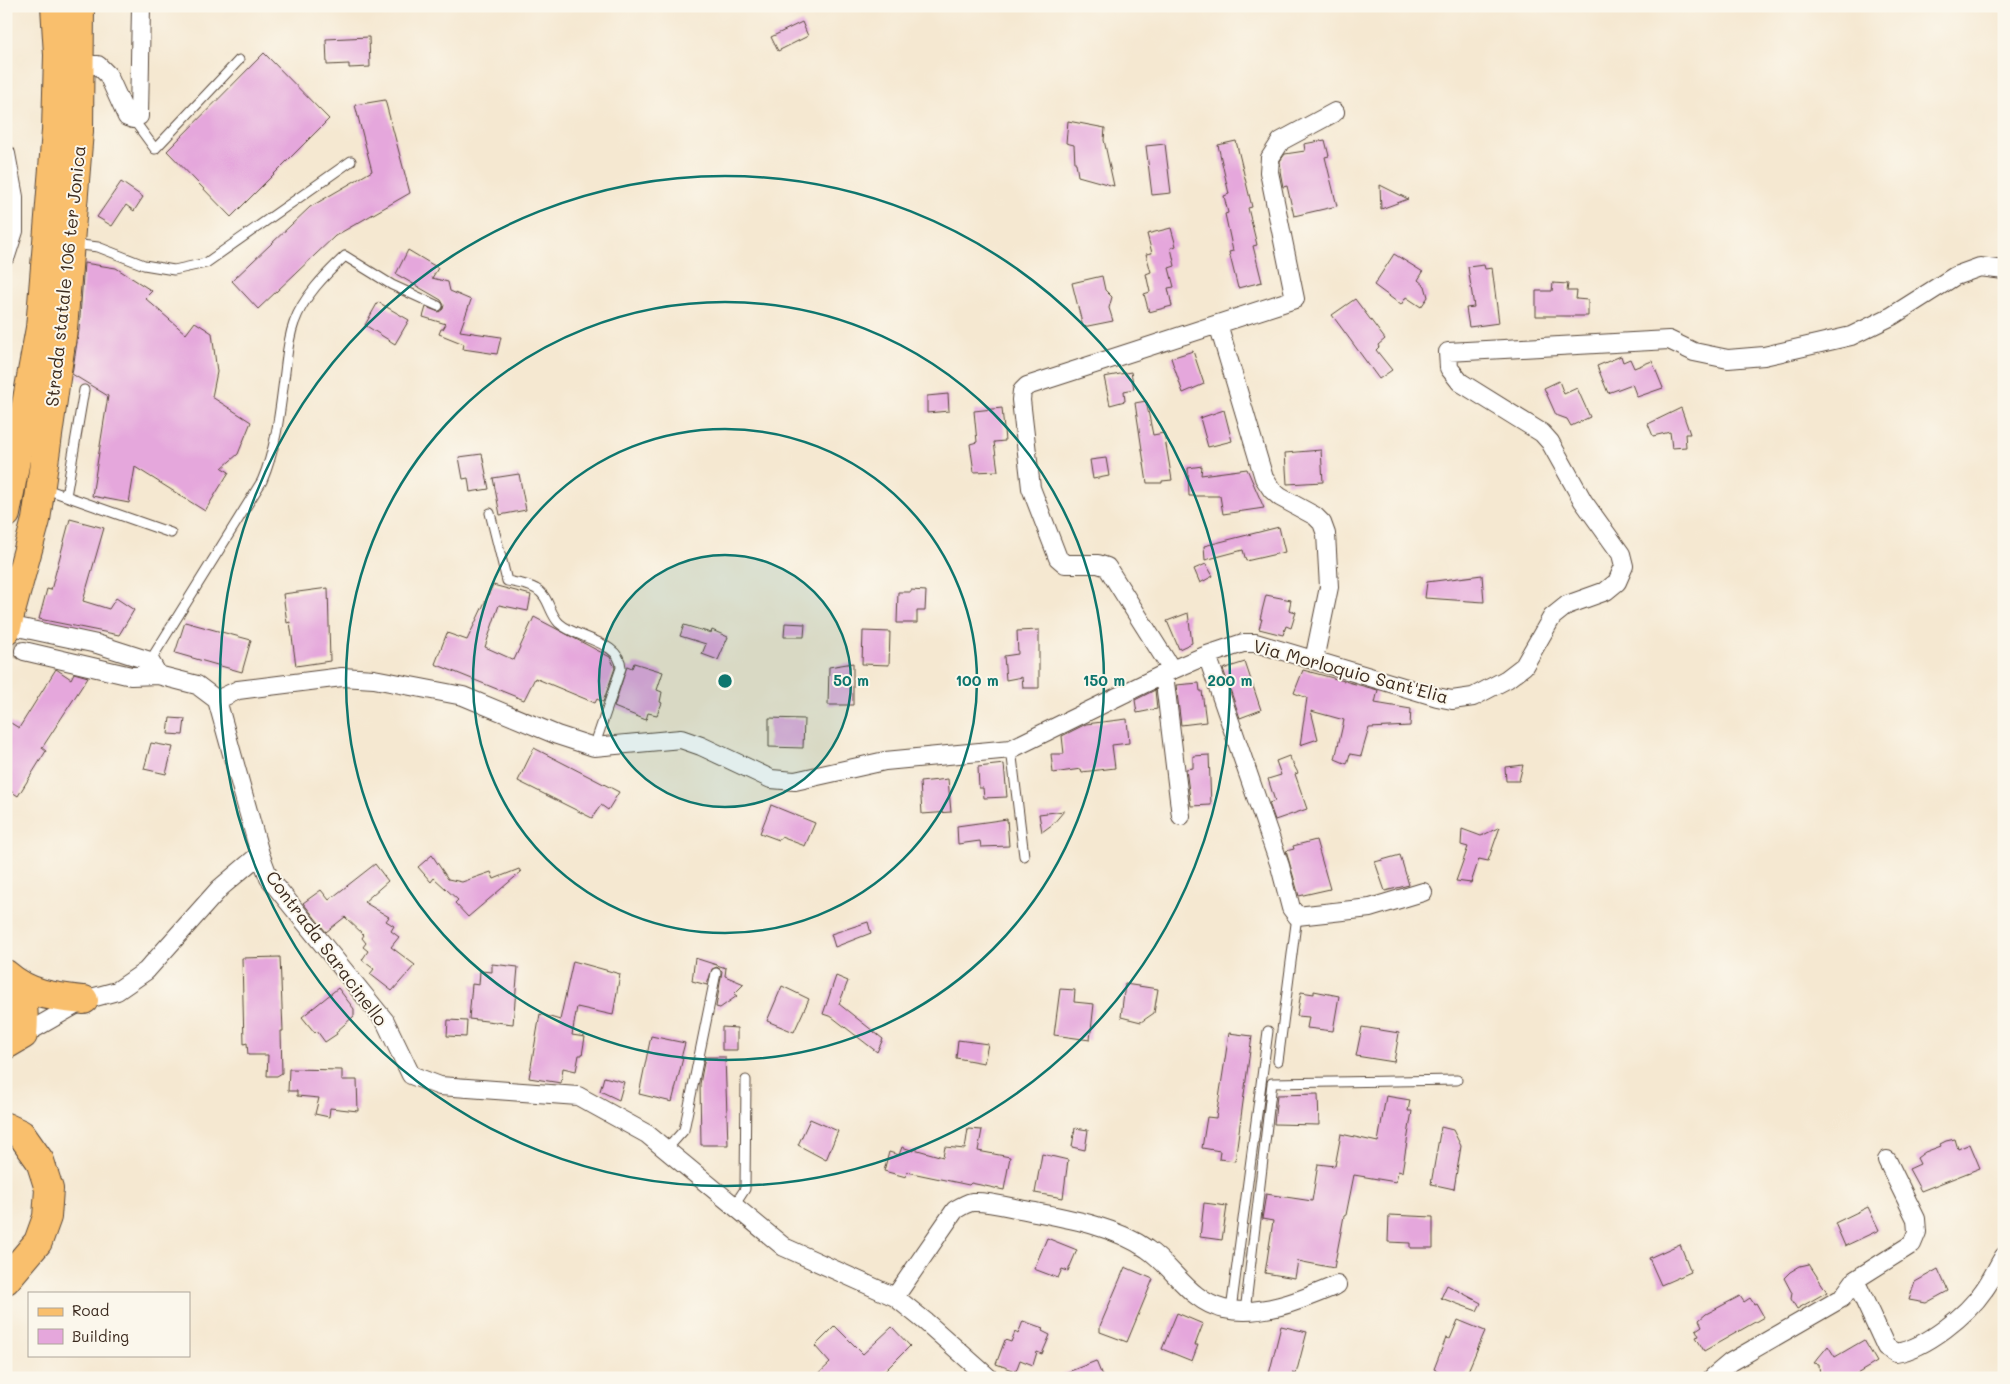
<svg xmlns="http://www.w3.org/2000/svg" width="2010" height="1384" viewBox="0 0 2010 1384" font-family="Mali,sans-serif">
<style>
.building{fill:#e5a7dc}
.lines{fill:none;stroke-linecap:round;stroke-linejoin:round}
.minor-tunnel{stroke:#d0c2ad;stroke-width:18;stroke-dasharray:18 9;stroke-linecap:butt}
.service-casing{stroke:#574639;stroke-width:11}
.minor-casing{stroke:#574639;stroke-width:20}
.primary-casing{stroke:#574639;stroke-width:30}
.service{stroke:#fff;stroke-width:9}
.minor{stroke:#fff;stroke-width:18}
.primary{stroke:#f9bf6d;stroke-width:28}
.ring{fill:none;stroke:#0f766e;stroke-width:2.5}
.labels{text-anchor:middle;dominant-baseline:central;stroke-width:4;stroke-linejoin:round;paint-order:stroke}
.street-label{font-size:18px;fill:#3b2a1e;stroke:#fbf7ec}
.centre{fill:#0f766e;stroke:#fbf7ec;stroke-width:2.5}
.ring-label{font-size:15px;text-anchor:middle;font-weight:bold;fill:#0f766e;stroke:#fbf7ec;stroke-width:4;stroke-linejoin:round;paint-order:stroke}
</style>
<rect width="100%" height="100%" fill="#fbf7ec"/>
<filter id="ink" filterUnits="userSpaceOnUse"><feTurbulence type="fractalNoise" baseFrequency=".02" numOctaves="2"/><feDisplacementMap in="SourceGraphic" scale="10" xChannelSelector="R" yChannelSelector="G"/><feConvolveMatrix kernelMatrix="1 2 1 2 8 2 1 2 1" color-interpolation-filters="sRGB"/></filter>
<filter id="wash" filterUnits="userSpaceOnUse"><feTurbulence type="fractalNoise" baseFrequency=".0096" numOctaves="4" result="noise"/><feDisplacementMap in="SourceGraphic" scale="20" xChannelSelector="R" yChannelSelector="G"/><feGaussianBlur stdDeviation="1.12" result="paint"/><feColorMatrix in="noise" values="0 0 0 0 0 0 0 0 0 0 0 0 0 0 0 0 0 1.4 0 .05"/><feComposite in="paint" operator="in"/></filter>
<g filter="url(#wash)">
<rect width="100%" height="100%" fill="#f5e8d1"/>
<g id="blocks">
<path class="building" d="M802,22L808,36L778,51L771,37Z
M369,37L370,67L349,68V64L327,65L326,39Z
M264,53L329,119L231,217L167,151Z
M385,100L410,193L335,236L258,309L232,281L310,207L372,171L355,105Z
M1068,121L1105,128L1104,140L1114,186L1078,176L1076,163H1075L1074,145L1066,143Z
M1325,140L1329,156L1325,157L1337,206L1294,216L1287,186L1283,187L1280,171L1281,170L1280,161L1285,154L1305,151L1304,144Z
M1236,141L1252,207L1248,208L1257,245L1253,246L1262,282L1238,288L1229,252L1233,251L1225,214L1228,213L1224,196L1229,194L1218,145Z
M1165,144L1171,193L1152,195L1146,146Z
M121,182L143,197L134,211L126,205L112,226L97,217Z
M1380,185L1408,199L1381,209Z
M1171,228L1176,246L1171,248L1175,266L1169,268L1174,287L1168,288L1172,306L1149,312L1144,294L1150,292L1146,274L1151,272L1146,254L1152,253L1147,234Z
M408,250L438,268L432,278L448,282L450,291L471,300L460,331L501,337L497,354L463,349L464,344L439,334L441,329H443L446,324L423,317L426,307L439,312L443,309L444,305L441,300L396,274Z
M1394,254L1423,272L1418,280L1425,286L1428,297L1421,307L1406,297L1401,305L1374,285Z
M84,263L116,268L152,291L145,298L186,334L195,322L212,333L217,372L212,397L251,422L238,454L222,468L229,472L205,511L135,467L129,503L92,496L108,396L72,374L79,330Z
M1484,265L1485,269L1492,268L1499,323L1469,327L1466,308L1474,307L1468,267Z
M1102,276L1105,290L1112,297L1109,308L1113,321L1083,327L1072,283Z
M1553,283L1568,284L1567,291H1577L1576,299L1588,300V316H1536V291H1552Z
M1355,299L1385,339L1378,345L1379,347L1376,350L1392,370L1379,379L1332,315Z
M378,302L409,320L395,344L365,325Z
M1193,351L1204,384L1183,393L1171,358Z
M1621,356L1623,362L1630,359L1634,368L1652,361L1663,388L1637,397L1632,384L1608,393L1597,366Z
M1131,372L1134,389L1124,391L1125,401L1110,405L1104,377Z
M1559,381L1564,394L1577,388L1590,417L1571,426L1567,419L1556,415L1544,388Z
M948,394L949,411L927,413V396Z
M1146,401L1153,435L1164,433L1172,480L1162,481V483H1147L1135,403Z
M1002,408L1005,441L994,442L998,471L974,472L970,444L977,442L974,411Z
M1681,408L1690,434H1685L1686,447L1672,448L1670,432L1653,436L1648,424Z
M1224,410L1232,441L1208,447L1200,418Z
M1321,450L1323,482L1287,484L1285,453Z
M482,454L489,489L470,492L468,478L463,479L459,457Z
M1106,458L1109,476L1093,479L1090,460Z
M1202,466L1201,475L1247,469L1264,508L1223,514L1220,496H1189L1188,468Z
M519,474L526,510L500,515L493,478Z
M70,519L104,528L83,601L109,609L116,598L134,610L119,635L39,619L47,589L51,590Z
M1279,527L1285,552L1246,561L1243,550L1205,560L1204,546Z
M1206,564L1213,576L1200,583L1194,569Z
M1482,575L1484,602L1425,598L1427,582Z
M493,585L531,595L528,611L499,605L485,647L514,660L534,617L610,657L615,668L603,702L597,699L595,703L535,678L524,700L435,664L447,633L467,640Z
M328,588L330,661L296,666L290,622L287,623L283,594Z
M911,590L926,591L925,611H917V623H897L898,592H911Z
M1266,595L1291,600L1289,610L1296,612L1291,628L1286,626L1283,635L1259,629L1262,619H1260Z
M1188,613L1192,643L1179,649L1167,621Z
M185,622L251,640L242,672L175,653Z
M785,623L805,624L804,637H784Z
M684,625L711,633L712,630L728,637L718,660L702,654L706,644L680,636Z
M1039,630V688H1023L1022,677L1006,680L1004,656L1018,654L1017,631Z
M863,631L890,632L889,665L862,664Z
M1245,662L1261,710L1240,718L1223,669Z
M634,663L663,672L657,690L662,692L660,702L662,703L657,715L648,713L646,720L614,707L627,666L632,668Z
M853,663V705H828L829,667Z
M56,669L71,679L74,673L88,677L42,748L46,751L18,796L6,788V720L19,728Z
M1303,670L1378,690L1375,703L1411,709L1410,726L1369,728L1361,756L1350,754L1347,764L1335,759L1344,720L1311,711L1318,739L1300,745L1307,698L1294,693Z
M1199,683L1200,691H1202L1206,722L1181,725L1176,685Z
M1155,690L1157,709L1137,713L1135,700Z
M170,718L185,719L183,735L168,734Z
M769,718L804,719L803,748L769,747Z
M1127,719L1129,743L1112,745L1115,768L1082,772L1081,769L1053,773L1051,754H1064L1062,736L1086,724Z
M151,743L173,747L166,774L144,769Z
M534,748L619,792L608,810L601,805L592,818L518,781Z
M1209,755L1211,805L1191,806L1186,769L1193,768V756Z
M1289,756L1298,773L1295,774L1307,809L1275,820L1269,803L1275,801L1268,779L1281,775L1276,761Z
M1004,764L1007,797L984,798L983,788H979L978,767Z
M1523,765L1519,781H1506L1505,767Z
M948,779L951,812L922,814L920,782Z
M771,805L815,823L805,846L781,837L779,840L760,833Z
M1064,811L1053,824L1042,832L1039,814Z
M1007,819L1009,846L981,847L980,841L958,844L957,826Z
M1500,827L1488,861L1479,859L1471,883L1456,881L1468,847L1461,845L1462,829L1481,836Z
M1316,840L1330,889L1299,896L1286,851L1294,849L1293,846Z
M432,855L448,879L462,882L491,872L494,879L519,869L521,872L468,917L455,903L458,900L434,878L431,882L418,867Z
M1400,855L1409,885L1385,891L1375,862Z
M375,864L388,881L364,902L389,917L386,921L394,926L391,931L399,937L391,947L415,965L392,991L370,974L374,969L362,960L368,951L363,947L366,943L362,938L364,935L345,917L326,932L303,903L321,890L329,900Z
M868,922L871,933L835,947L831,934Z
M280,957L283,1031H281L282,1073L277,1076H267L268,1055H248L247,1043L244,1044L242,958Z
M695,958L726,968L725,976L744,984L734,994L737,996L720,1008L716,1007L722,971L717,967L712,969L707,985L692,981Z
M573,961L620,974L613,1015L577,1007L572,1035L585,1037L582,1055H579L576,1071L563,1068L561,1083L529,1078L540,1014L560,1020Z
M492,964L518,967L513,1024L469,1019L472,984L479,985L480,971L492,972Z
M836,976L848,981L839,1004L883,1039L877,1052L832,1017L823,1014Z
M1125,984L1158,989L1154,1013L1141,1022L1121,1017Z
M782,986L809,999L794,1032L767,1021Z
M338,988L354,1009V1016L336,1032L337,1034L325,1042L317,1031L315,1033L302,1017Z
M1060,989L1075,990L1074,1002L1094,1004L1090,1040L1054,1035Z
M1314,991L1339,996L1333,1031L1307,1028L1309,1017L1297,1016L1301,992L1314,994Z
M448,1020L467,1021L466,1037L447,1036Z
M722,1027L737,1028V1050H722Z
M1362,1027L1399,1033L1394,1062L1356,1056Z
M1229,1033L1252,1036L1235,1161L1219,1159L1220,1151L1202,1148L1207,1117L1216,1118Z
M651,1036L685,1043L681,1058H683L672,1102L639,1094Z
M958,1040L988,1044L984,1063L956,1058Z
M705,1057H725L728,1145H701L700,1084Z
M289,1069L342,1070V1080H357L358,1111L330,1108L329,1117L315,1114L319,1098L297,1096V1091H288Z
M604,1077L624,1082L619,1100L600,1091Z
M1318,1094L1319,1125L1274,1124L1277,1095Z
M1386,1096L1410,1100L1408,1111H1412L1402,1172L1398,1171L1396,1182L1354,1175L1346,1215L1344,1216L1334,1268L1298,1261L1295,1278L1265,1273L1273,1221L1262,1219L1266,1194L1312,1201L1318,1164L1335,1166L1341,1134L1378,1142Z
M810,1119L838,1131L826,1160L798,1145Z
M1441,1127L1453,1130L1461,1146L1454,1189L1431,1184Z
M1075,1128L1088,1130L1085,1150L1072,1147Z
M968,1129L982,1130L978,1151L1010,1157L1004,1190L971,1183L969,1185L907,1172L906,1177L884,1171L889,1152L899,1155L902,1147L914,1151V1149L943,1157L945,1147L965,1149Z
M1955,1139L1958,1149L1970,1144L1980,1168L1921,1191L1909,1169L1920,1164L1917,1158L1925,1152L1941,1146L1940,1144L1946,1141Z
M1042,1154L1068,1160L1063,1198L1035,1193Z
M1204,1203L1227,1206L1222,1240L1200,1237Z
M1868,1207L1879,1230L1845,1246L1835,1223Z
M1389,1215L1433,1217V1248H1410V1243L1388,1242Z
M1047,1238L1077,1250L1068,1271L1062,1269L1058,1278L1034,1269Z
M1680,1244L1691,1272L1661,1285L1649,1258Z
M1809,1264L1827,1292L1797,1309L1791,1299L1792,1293L1784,1278L1790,1272L1800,1266Z
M1125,1267L1153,1279L1127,1342L1100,1332V1326Z
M1938,1269L1948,1291L1926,1303L1909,1300L1915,1282Z
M1447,1285L1481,1303L1477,1311L1441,1298Z
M1740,1296L1744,1302L1750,1298L1754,1304L1756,1303L1764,1317L1704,1351L1696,1337L1699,1336L1696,1330L1702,1326L1699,1320L1706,1314Z
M1177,1313L1203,1324L1195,1345H1198L1192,1361L1162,1349Z
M1458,1320L1485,1331L1465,1378H1452L1434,1369L1446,1338L1450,1339Z
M1023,1321L1043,1328L1042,1331L1050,1335L1042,1354L1037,1352L1033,1365L1020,1360L1016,1371L996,1364L1005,1340L1011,1342L1015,1332L1018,1334Z
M835,1326L863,1354L892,1327L910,1346L878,1378H814L830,1363L815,1346Z
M1281,1326L1307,1332L1296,1374L1292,1373L1291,1378H1268Z
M1864,1340L1877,1362L1850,1378H1820L1819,1364L1814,1363L1828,1346L1835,1357Z
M1096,1361L1103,1378H1055V1377Z"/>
</g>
</g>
<g filter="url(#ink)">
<use href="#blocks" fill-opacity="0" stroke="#574639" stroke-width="1"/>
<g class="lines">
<path class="minor-tunnel" d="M6,647L24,651"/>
<g class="service-casing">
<path id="service" d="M133,119L155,149L239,60
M73,244L98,247L144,265L174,270L206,263L351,161
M43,488L171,533
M66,496L84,390
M490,513L507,581C516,583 528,584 536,589C549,596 549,613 559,623C576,639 621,641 621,668L594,747
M150,661L262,481C277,446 280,409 285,372C287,356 288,339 294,323C303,297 325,275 345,256L392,285L438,306
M1011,749L1024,856
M1278,1061L1297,916
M666,1150L684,1130L716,973
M734,1206L745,1189L746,1080
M1231,1310L1268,1031
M1245,1312L1272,1083L1457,1080"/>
</g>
<g class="minor-casing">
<path id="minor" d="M80,65H98L108,75L127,117L133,119L139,116L141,6
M6,154L14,197V231L6,256
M1218,324L1264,478L1272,490L1280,497L1315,516L1322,523L1326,534L1329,587L1314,660
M8,625L97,644L150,661L158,675
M24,651L131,676L158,675L197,685L217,700
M1207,655L1280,866L1291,908L1297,916L1370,908L1423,892
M1172,670L1107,567L1098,564H1065L1058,558L1031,488L1021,400L1022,391L1027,386L1295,299L1269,172L1270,158L1281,141L1335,112
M1164,674L1181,816
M217,700L238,690L342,677L374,679L463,696L557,735L594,747L681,739L701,746L771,779L795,781L885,761L1011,749L1172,670L1207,655L1243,643H1256L1437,697L1452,700L1473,697L1507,679L1524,666L1552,617L1567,605L1606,591L1617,582L1624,566L1621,554L1583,501L1550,442L1542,433L1460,382L1449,368L1448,352L1669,340L1694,352L1728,359L1764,356L1851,336L1892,316L1955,276L1980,267L2004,270
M217,700L260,854L269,878L385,1021L411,1075L440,1086L578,1096L647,1134L784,1247L895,1297L926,1322L989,1378
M23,1035L84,1000L117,991L146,971L220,888L260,854
M1855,1280L1886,1347L1896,1353C1926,1348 1967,1315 1984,1290C1992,1279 1997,1267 2004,1256
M895,1297L955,1210C960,1207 967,1203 972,1202C990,1201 1008,1207 1025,1210C1065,1218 1113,1225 1147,1249C1174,1267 1190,1302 1224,1309C1263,1317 1301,1300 1337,1285
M1712,1378L1731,1362L1842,1298L1855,1280L1912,1244L1917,1232L1916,1219L1887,1160"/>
</g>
<g class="primary-casing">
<path id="primary" d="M6,514L40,328L56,131L58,55L55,6
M6,630L36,520L63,329L79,131L80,6
M6,974C30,995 54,997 84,1000
M6,1045L23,1035C25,1012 24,1001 14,981
M6,1127L21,1134L40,1161L49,1189L47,1217L38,1242L6,1280"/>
</g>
<use href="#service" class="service"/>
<use href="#minor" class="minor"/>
<use href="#primary" class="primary"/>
</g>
</g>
<circle cx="725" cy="681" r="126" fill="#0f766e" fill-opacity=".12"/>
<g class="ring">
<circle cx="725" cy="681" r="126"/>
<circle cx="725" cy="681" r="252"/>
<circle cx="725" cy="681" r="379"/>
<circle cx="725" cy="681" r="505"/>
</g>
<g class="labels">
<g class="street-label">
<text transform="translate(65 276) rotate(-84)">Strada statale 106 ter Jonica</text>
<text transform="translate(1351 671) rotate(15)">Via Morloquio Sant'Elia</text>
<text transform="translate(327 948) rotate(53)">Contrada Saracinello</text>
</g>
</g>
<circle cx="725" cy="681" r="8" class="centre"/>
<g class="ring-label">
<text x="851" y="686">50 m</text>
<text x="977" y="686">100 m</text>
<text x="1104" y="686">150 m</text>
<text x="1230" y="686">200 m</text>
</g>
<rect width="2010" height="1384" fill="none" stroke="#fbf7ec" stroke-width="25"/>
<rect x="28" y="1292" width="162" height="65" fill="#fbf7ec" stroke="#aea59a"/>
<rect x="38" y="1308" width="25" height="8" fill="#f9bf6d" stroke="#aea59a"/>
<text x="72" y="1316" font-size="15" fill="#3b2a1e">Road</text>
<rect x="38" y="1329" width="25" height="15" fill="#e5a7dc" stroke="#aea59a"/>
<text x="72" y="1342" font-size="15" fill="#3b2a1e">Building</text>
</svg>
